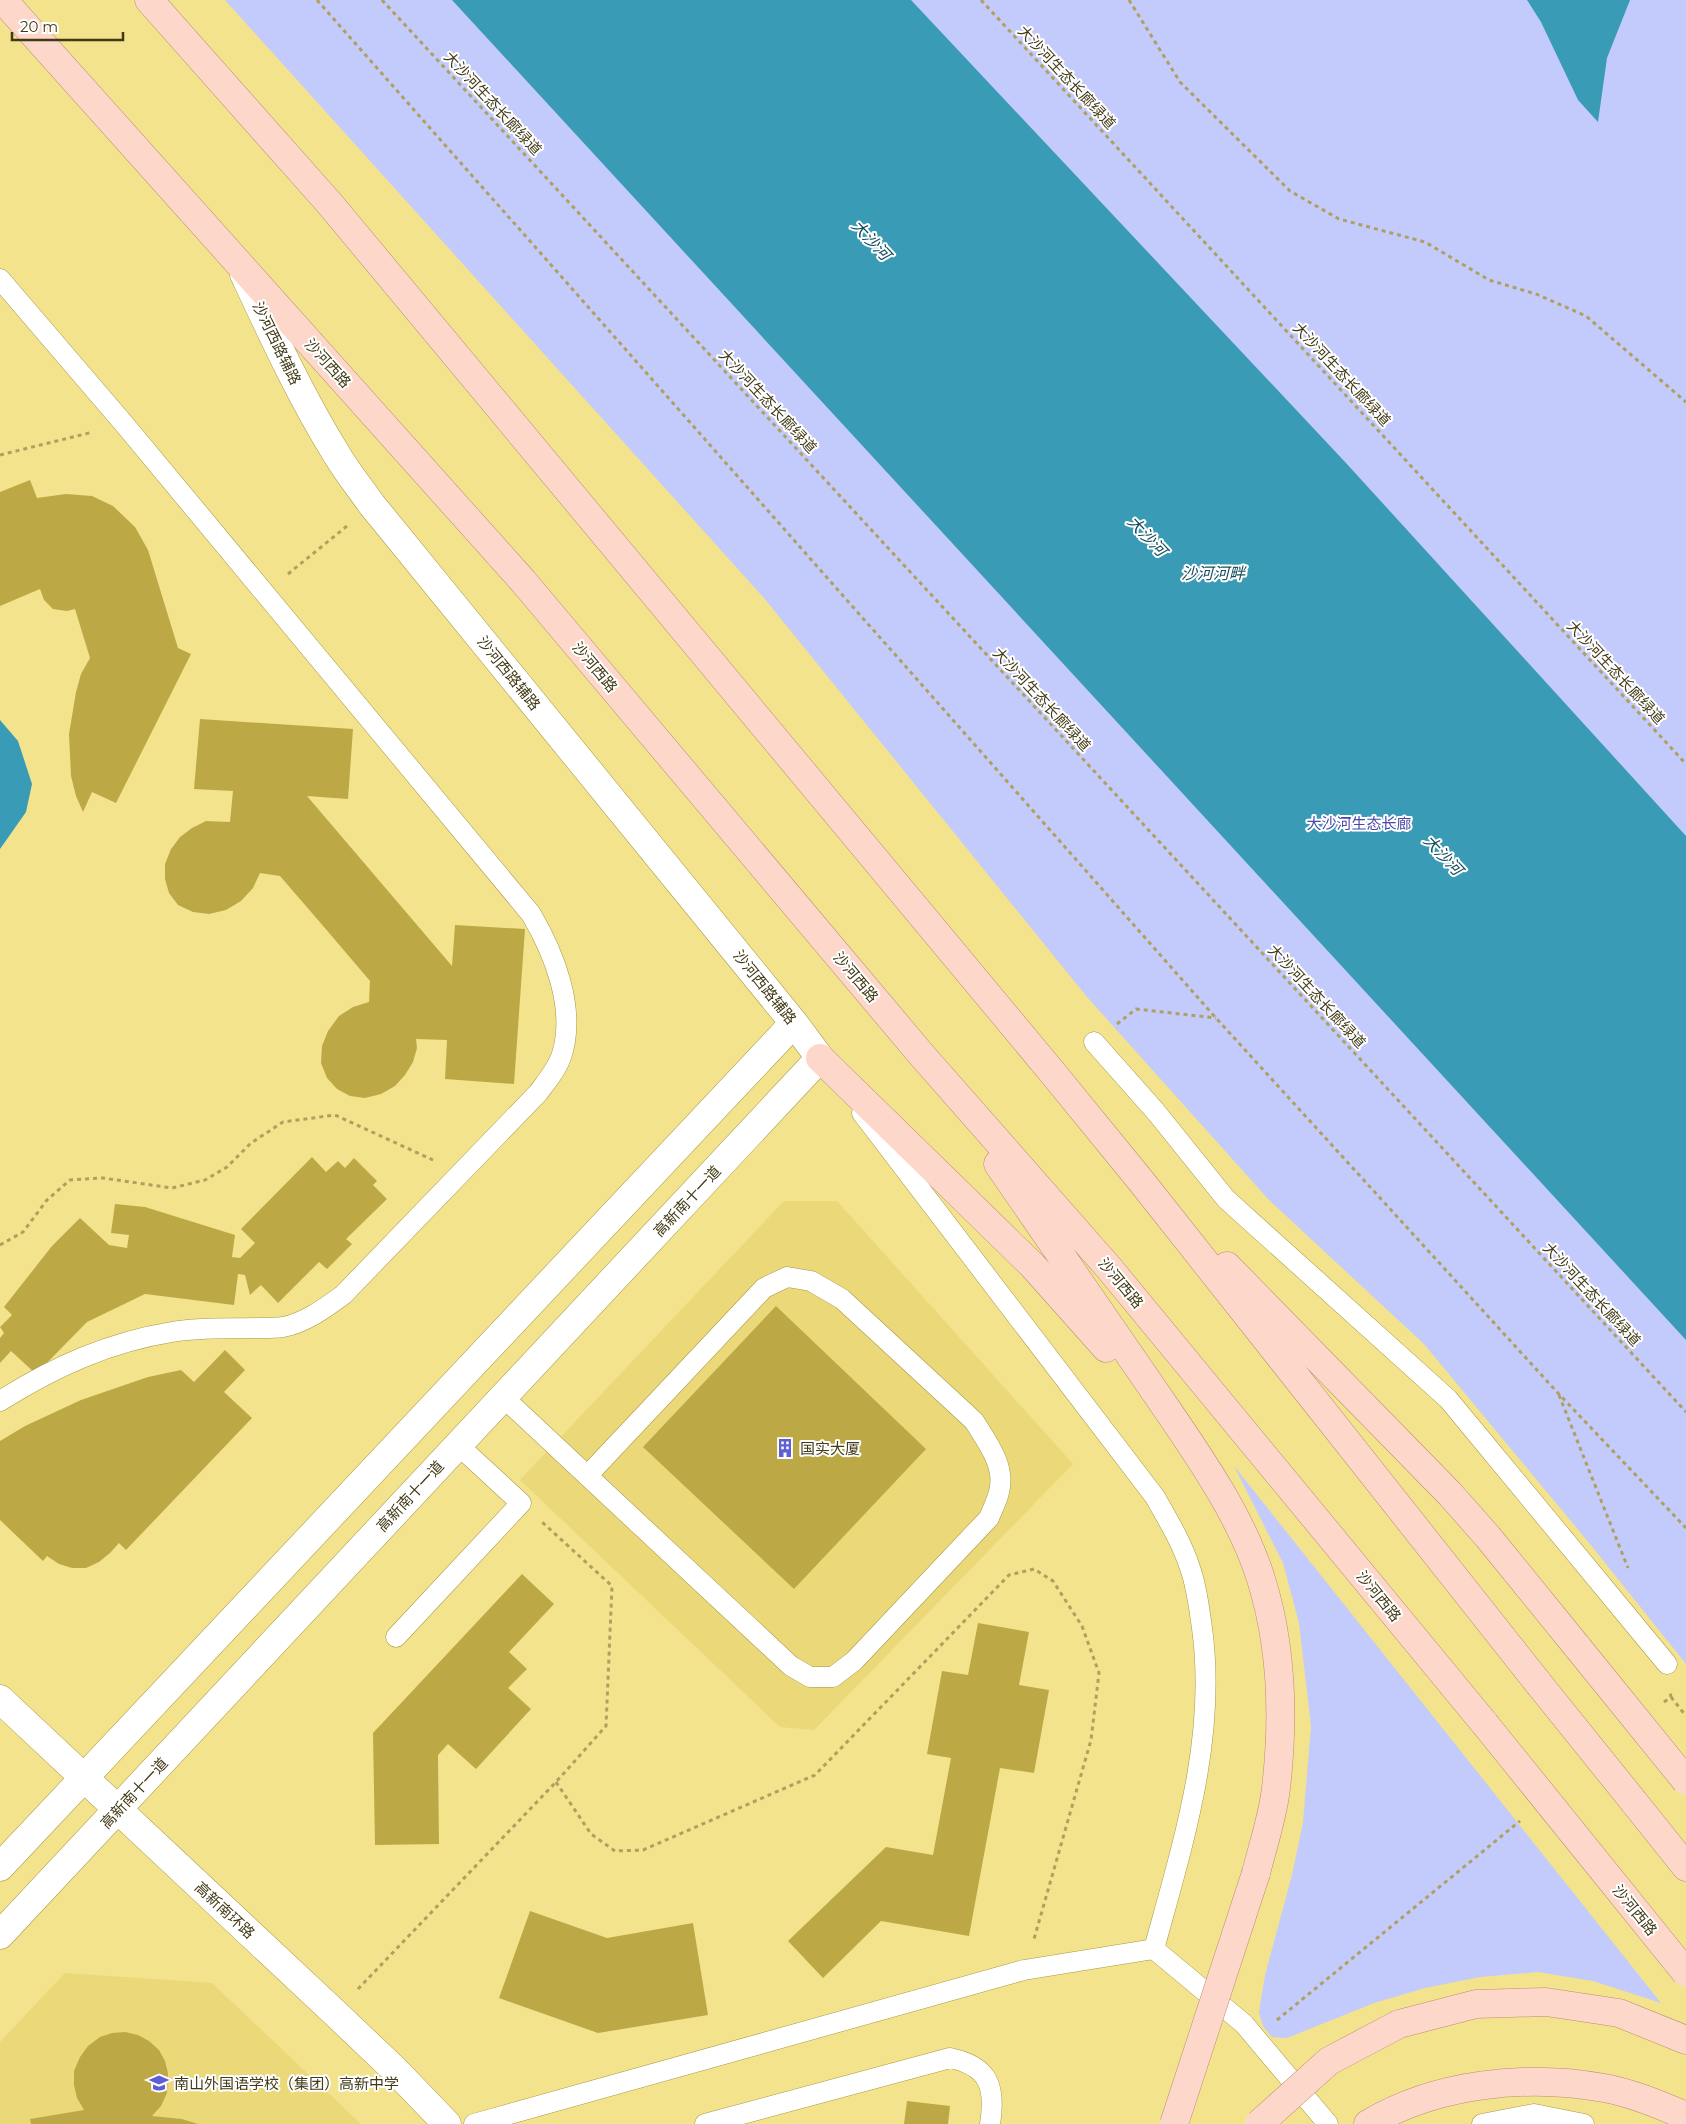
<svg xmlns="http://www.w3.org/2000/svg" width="1686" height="2124" viewBox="0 0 1686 2124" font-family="Montserrat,'Noto Sans SC',sans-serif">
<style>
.built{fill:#ead879}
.green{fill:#c3cafc}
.water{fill:#399bb5}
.building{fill:#bca945}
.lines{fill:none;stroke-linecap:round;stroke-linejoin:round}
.service-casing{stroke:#a89843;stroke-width:21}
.tertiary-casing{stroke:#a89843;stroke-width:29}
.primary-casing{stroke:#ba8e74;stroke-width:29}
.path{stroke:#aea15f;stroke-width:3;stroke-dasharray:4 4;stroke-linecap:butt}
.service{stroke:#fff;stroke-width:20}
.tertiary{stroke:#fff;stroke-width:28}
.primary{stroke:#fdd7ca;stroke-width:28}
.primary-bridge-casing{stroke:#ba8e74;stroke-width:29;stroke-linecap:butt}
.primary-bridge{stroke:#fdd7ca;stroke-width:28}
.labels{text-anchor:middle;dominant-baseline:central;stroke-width:4;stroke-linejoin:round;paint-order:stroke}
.street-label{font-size:15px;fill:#413a16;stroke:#fff}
.park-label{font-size:15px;fill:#4948a9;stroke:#fff}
.poi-label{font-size:15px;fill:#413a16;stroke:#fff;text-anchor:start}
.water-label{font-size:16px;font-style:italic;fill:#174e5d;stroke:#fff}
</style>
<rect width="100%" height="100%" fill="#f3e38d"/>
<path class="built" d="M784,1201H837L1073,1464L814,1730L780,1727L520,1480Z
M65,1973L212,1983L361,2124H0V2042Z"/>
<path class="green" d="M225,0H1686V1664L1590,1544L1424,1344L1269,1200L1087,997L764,598Z
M1234,1466L1661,2003L1593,1981L1538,1972L1480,1977L1425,1988L1374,2003L1287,2038L1272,2037L1263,2026L1259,2012L1265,1975L1292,1875L1303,1822L1311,1726L1299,1623L1283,1563Z"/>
<path class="water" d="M452,0H911L1346,463L1686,836V1340Z
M1527,0H1630L1607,58L1598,122L1578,100L1541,22Z
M0,720L18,741L32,784L26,812L0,849Z"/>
<path class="building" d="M30,480L37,498L66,494L92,496L113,506L135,527L148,550L178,648L191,654L116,803L92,792L83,812L76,796L71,776L69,734L76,692L81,674L90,658L75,609L67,611L53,609L44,600L40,589L0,606V492Z
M200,719L353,729L348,799L307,796L452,966L455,925L525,929L514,1084L445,1079L447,1040L416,1039L417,1048L413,1062L405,1075L395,1086L381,1094L365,1098L350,1096L337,1089L327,1078L321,1063L322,1046L328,1031L339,1016L353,1007L369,1002L370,981L324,927L280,876L260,873L253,888L241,901L226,910L209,914L193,912L178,905L169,893L165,879V864L171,849L180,837L192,828L206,821L230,822L233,791L194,789Z
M312,1157L326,1172L338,1161L345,1168L354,1158L377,1181L373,1185L387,1199L346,1239L352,1244L327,1269L319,1262L278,1303L261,1285L250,1295L245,1275L238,1274L234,1305L145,1294L87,1322L36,1374L11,1351L0,1363V1338L4,1333L0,1327L12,1315L4,1307L52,1246L80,1218L109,1245L127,1248L129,1235L111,1233L115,1204L145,1207L235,1235L232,1257L240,1258L255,1243L241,1229Z
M776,1306L926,1449L794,1589L643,1447Z
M225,1350L245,1370L224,1392L252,1418L126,1550L119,1543L110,1553L99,1562L86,1568H72L59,1564L47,1556L43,1561L0,1520V1441L25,1426L81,1400L148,1377L181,1370L194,1382Z
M522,1574L554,1604L509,1652L527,1669L508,1688L531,1709L476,1769L448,1744L438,1755L439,1844L375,1845L373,1733Z
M978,1623L1029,1632L1019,1685L1049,1690L1034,1773L1000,1768L969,1936L881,1921L823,1978L788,1941L886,1847L933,1855L951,1758L927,1754L942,1671L968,1675Z
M530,1911L607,1938L693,1923L708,2015L598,2033L499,1998Z
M125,2032L138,2035L149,2041L159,2050L165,2061L168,2073L167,2093L161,2106L152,2116L182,2119L198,2124H31L30,2119L84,2110L77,2098L74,2085V2071L80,2057L88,2046L100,2037L112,2033Z
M907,2101L950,2106L948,2124H904Z"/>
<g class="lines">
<g class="service-casing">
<path id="service" d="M0,279L125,425L531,914C554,953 576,1008 562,1054C558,1068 547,1081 538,1093L343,1295C325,1308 305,1323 283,1327C276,1328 267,1328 260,1328C231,1329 201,1327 172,1332C109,1342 54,1367 0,1401
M1094,1042L1156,1112L1226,1199L1448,1399L1667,1664
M862,1113L1155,1497C1168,1520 1182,1543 1190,1568C1197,1587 1199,1608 1202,1628C1217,1738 1183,1843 1154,1949
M503,1397L791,1666L810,1677H833L854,1661L989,1518C992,1510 997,1501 999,1492C1006,1466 987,1442 974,1421L842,1299L811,1281L787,1277L764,1288L588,1475
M396,1637L521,1503L458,1445
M474,2124L1024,1970L1154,1949L1244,2024L1328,2124
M705,2124L950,2058C989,2066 996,2087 990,2124
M1482,2124L1534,2114L1584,2124"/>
</g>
<g class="tertiary-casing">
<path id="tertiary" d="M0,1699L335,2013L395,2070L447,2124
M0,1867L794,1023
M0,1935L820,1058L794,1023L372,505C360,488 347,472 337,455C301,397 273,336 244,274"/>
</g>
<g class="primary-casing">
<path id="primary" d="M3,0L523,581L920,1053L1109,1268L1485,1724
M149,0L330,204L1052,1072L1141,1181L1539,1684
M820,1058L1033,1266L1106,1348
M998,1164C1048,1237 1099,1310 1149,1383C1189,1442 1240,1511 1261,1579C1282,1646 1284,1719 1276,1788C1273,1816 1263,1845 1256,1873
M1227,1266L1450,1494L1488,1537L1579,1649
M1634,1802L1686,1867
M1399,2024L1476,2004L1546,2002L1619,2013L1686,2040
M1368,2124C1436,2083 1527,2074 1604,2088C1632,2093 1660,2105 1686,2116"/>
</g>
<path class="path" d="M317,0L1216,1018L1557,1392L1686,1528
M382,0L1686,1412
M981,0L1686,764
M1129,0L1180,82L1290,191L1339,219L1425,242L1489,280L1536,294L1586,316L1686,402
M0,455L93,432
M288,574L347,526
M1117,1024L1136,1009L1216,1018
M0,1245L23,1232L47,1200L70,1180L103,1178L172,1188L205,1180L227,1167L251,1143L283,1122L335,1115L433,1160
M1559,1395L1628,1568
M1671,1697L1686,1716
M1664,1702L1671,1697L1670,1692
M556,1782L591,1834L615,1851L643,1850L815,1775L1009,1575L1034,1569L1053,1581L1082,1626L1099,1673L1091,1740L1034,1939
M358,1989L556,1782L606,1726L612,1586L542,1522
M1277,2020L1520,1821"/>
<use href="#service" class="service"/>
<use href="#tertiary" class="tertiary"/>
<use href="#primary" class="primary"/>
<g class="primary-bridge-casing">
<path id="primary-bridge" d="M1579,1649L1686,1781
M1539,1684L1634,1802
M1485,1724L1686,1973
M1174,2124L1256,1873
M1259,2124L1329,2061L1399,2024"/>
</g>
<use href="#primary-bridge" class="primary-bridge"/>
</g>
<defs>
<g id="building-bare" transform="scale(1.5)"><path d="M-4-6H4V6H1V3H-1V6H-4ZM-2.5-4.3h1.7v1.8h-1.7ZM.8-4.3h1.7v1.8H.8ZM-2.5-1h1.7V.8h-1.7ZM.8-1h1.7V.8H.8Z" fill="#5e5ed6" stroke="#fff" stroke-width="2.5" paint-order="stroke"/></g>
<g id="school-bare" transform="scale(1.5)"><path d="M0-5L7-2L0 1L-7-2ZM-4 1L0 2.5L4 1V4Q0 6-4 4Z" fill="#5e5ed6" stroke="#fff" stroke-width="2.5" paint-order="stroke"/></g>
</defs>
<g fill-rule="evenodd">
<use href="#building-bare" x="785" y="1448"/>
<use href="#school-bare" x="159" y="2083"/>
</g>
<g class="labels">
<g class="street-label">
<text transform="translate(1067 77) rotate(47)">大沙河生态长廊绿道</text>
<text transform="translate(493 103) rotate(47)">大沙河生态长廊绿道</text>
<text transform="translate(277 343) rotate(64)">沙河西路辅路</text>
<text transform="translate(328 363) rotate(48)">沙河西路</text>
<text transform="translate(1342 374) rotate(47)">大沙河生态长廊绿道</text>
<text transform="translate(768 401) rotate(47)">大沙河生态长廊绿道</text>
<text transform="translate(595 667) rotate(50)">沙河西路</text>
<text transform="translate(1616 672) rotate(47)">大沙河生态长廊绿道</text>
<text transform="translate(509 673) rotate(51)">沙河西路辅路</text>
<text transform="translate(1042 699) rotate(47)">大沙河生态长廊绿道</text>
<text transform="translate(856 977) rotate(50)">沙河西路</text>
<text transform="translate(765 987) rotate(51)">沙河西路辅路</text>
<text transform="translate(1317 996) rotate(47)">大沙河生态长廊绿道</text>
<text transform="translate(687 1201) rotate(-47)">高新南十一道</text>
<text transform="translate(1121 1283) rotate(50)">沙河西路</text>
<text transform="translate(1592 1294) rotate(47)">大沙河生态长廊绿道</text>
<text transform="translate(410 1496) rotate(-47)">高新南十一道</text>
<text transform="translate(1379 1596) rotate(51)">沙河西路</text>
<text transform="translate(134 1793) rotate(-47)">高新南十一道</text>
<text transform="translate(225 1910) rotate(43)">高新南环路</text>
<text transform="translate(1635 1910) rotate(51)">沙河西路</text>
</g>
<g class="park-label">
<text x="1359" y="823">大沙河生态长廊</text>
</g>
<g class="poi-label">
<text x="800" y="1448">国实大厦</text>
<text x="174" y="2083">南山外国语学校（集团）高新中学</text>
</g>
<g class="water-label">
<text transform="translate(871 240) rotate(47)">大沙河</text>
<text transform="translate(1147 536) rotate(47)">大沙河</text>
<text x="1213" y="573">沙河河畔</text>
<text transform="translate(1443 855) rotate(47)">大沙河</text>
</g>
</g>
<path d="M12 32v8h111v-8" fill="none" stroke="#413a16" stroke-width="2.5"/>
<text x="20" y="32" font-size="15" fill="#413a16" stroke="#ffffff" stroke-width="4" paint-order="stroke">20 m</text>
</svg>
